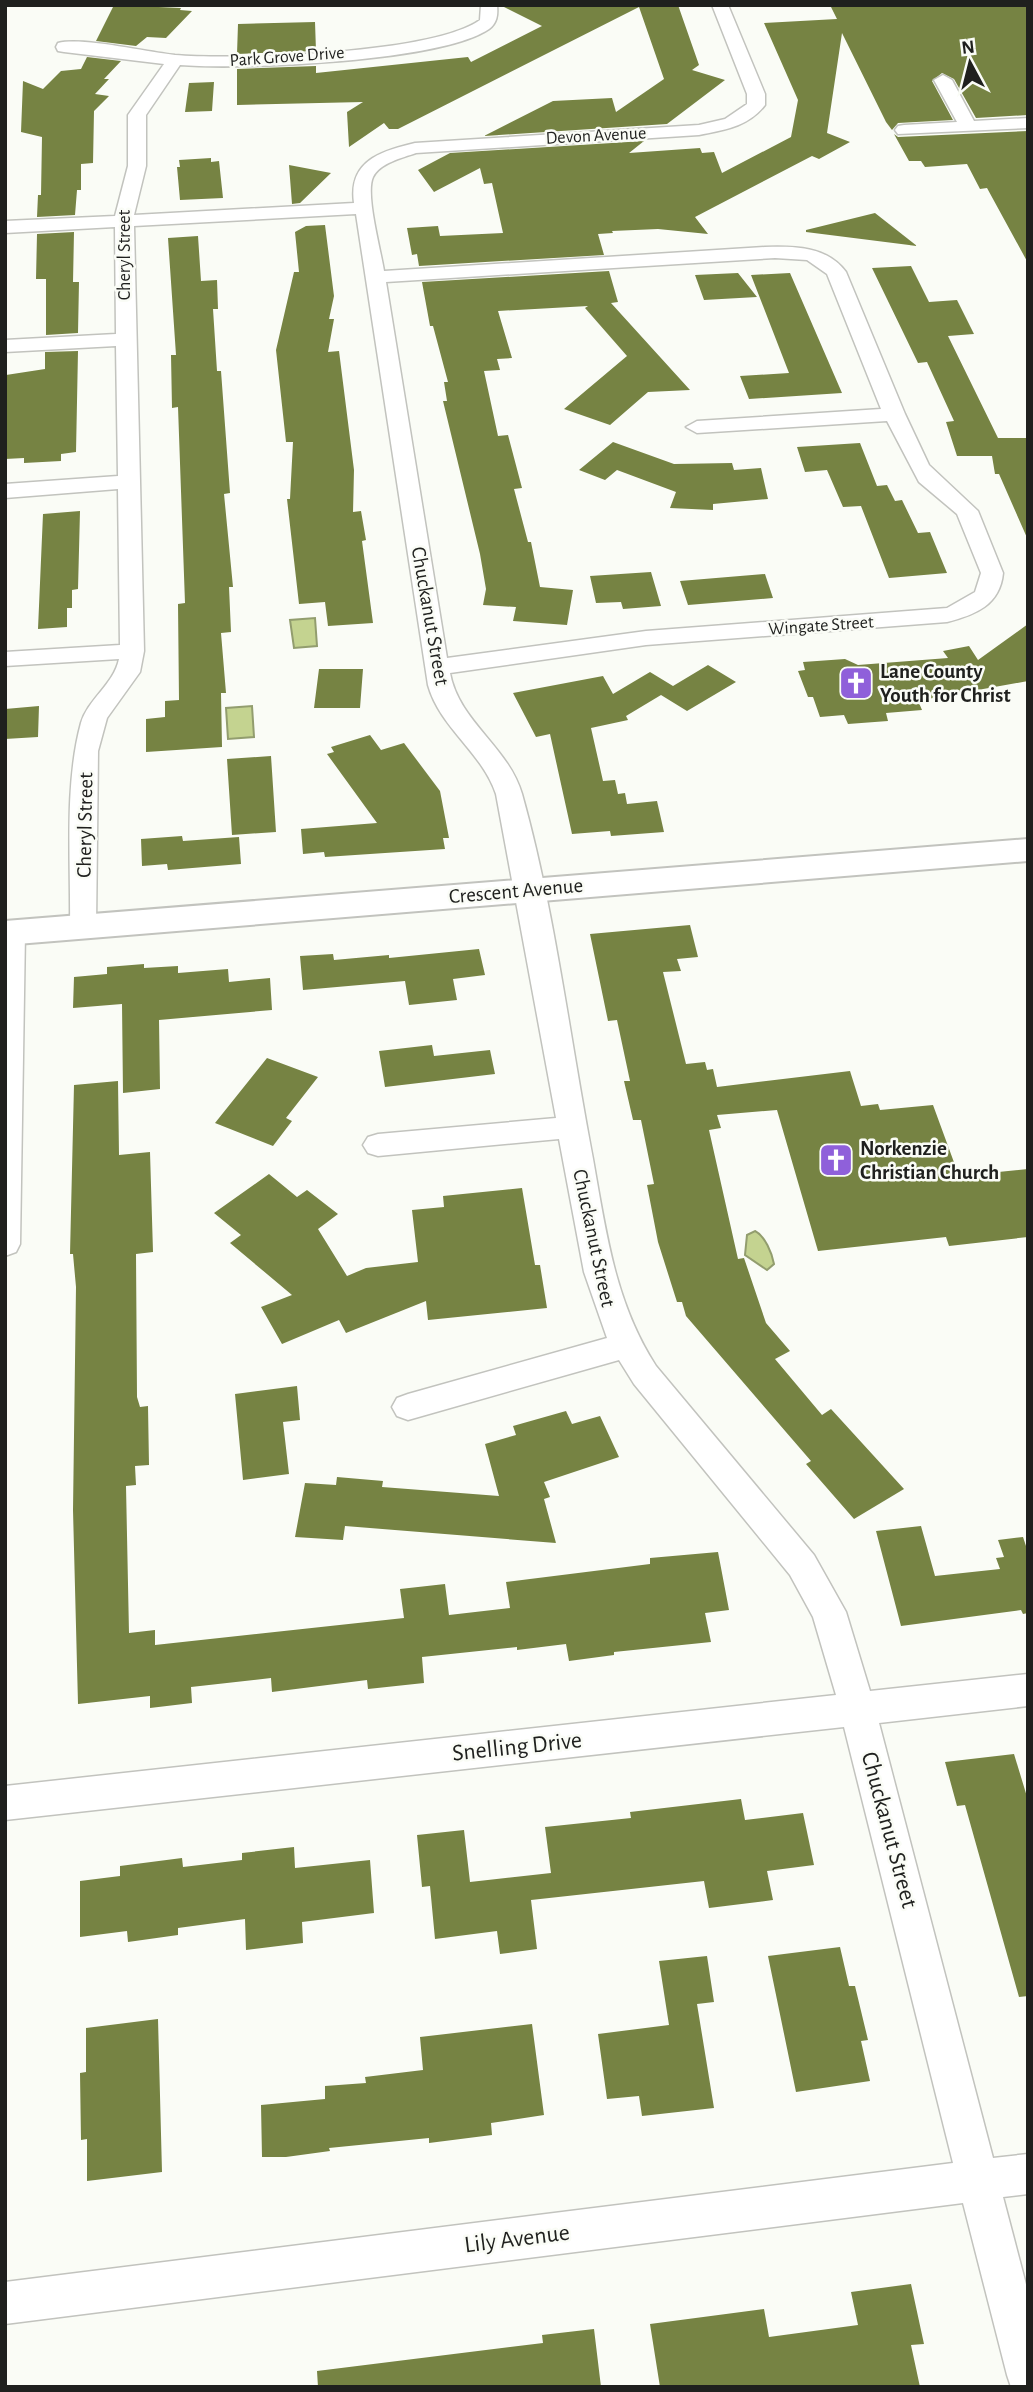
<svg xmlns="http://www.w3.org/2000/svg" width="1033" height="2392" viewBox="0 0 1033 2392" font-family="'Alegreya Sans',sans-serif">
<style>
.water{fill:#c4d390;stroke:#929d6e;stroke-width:2}
.building{fill:#768343}
.lines{fill:none;stroke-linecap:round;stroke-linejoin:round}
.street-casing{stroke:#c2c3be;stroke-width:3}
.secondary-casing{stroke:#c2c3be;stroke-width:4}
.street{fill:#fff;fill-rule:evenodd}
.secondary{fill:#fff;fill-rule:evenodd}
.labels{text-anchor:middle;dominant-baseline:central;stroke-width:5;stroke-linejoin:round;paint-order:stroke}
.far-street-label{font-size:18px;fill:#1f201e;stroke:#fafcf6}
.street-label{font-size:21px;fill:#1f201e;stroke:#fafcf6}
.poi-label{font-size:21px;font-weight:bold;fill:#1f201e;stroke:#fafcf6;text-anchor:start}
.near-street-label{font-size:24px;fill:#1f201e;stroke:#fafcf6}
</style>
<rect width="100%" height="100%" fill="#fafcf6"/>
<path class="water" d="M315,618L317,646L294,648L290,620Z
M252,706L254,737L228,739L226,708Z
M755,1231C765,1236 772,1253 774,1264L767,1270L745,1255L747,1235Z"/>
<path class="building" d="M114,5L181,8L180,10L192,11L166,38L147,37L136,46L96,41Z
M500,5H678L699,65L692,70L725,80L667,124L484,136L553,101L612,98L616,112L664,79L639,7L398,129H389L384,123L349,147L347,112L363,102L237,105V69L316,66V73L468,57L471,62L542,26Z
M840,5H1028V115L976,118L954,79L942,73L932,81L953,120L898,123L892,130L886,122L842,33L827,133L850,142L819,159L812,156L695,217L708,234L658,229L612,231L613,233L598,234L604,255L419,266L417,254L412,255L407,228L438,226L440,236L503,233L492,183L484,184L480,168L434,192L418,170L450,153L644,141L629,153L700,148L702,153L714,152L722,173L791,137L798,100L764,23L837,19L831,7Z
M315,22L316,51L237,54L238,24Z
M87,57L121,61L104,79H109L95,94L109,96L94,111L93,163L81,164V190H77L75,215L37,217L38,195H41L42,137L21,132L23,81L43,89L61,71L81,69Z
M214,82L212,111L185,112L189,83Z
M1028,131V263L987,188L980,189L967,164L925,167L921,161H909L894,134L898,137Z
M211,158V162L219,161L223,198L180,200L177,167H180L179,160Z
M289,165L331,173L300,203L292,204Z
M875,213L917,246L806,232V230Z
M325,225L334,296L329,319H334L328,352L339,351L354,470L353,512L361,511L366,540L362,541L373,623L328,626L325,602L299,604L287,499H290L293,442H286L276,350L294,272H299L295,232L306,226Z
M74,232L73,282H79L78,333L46,335V279H36L37,234Z
M198,236L201,281L217,280L218,309H213L217,371H221L230,493L224,494L233,587H229L231,632L221,633L226,693H221L222,747L146,752V719L165,717V701L179,700L178,604L185,603L178,407L172,408L171,355H176L168,238Z
M911,266L929,302L957,300L974,334L948,336L998,438H1028V540L999,474H995L992,456H957L946,422L954,421L927,362L918,363L872,268Z
M609,271L618,302L611,303L690,390L648,392L610,425L564,409L627,356L585,308L588,306L498,311L512,358L497,359L500,370L484,371L498,436L508,435L522,488L514,489L528,542H531L540,587L573,590L567,625L513,621L516,607L483,605L486,589L480,554L443,401H447L444,382H448L433,326H430L422,282Z
M738,273L757,297L704,300L695,275Z
M790,273L842,393L749,399L740,376L789,373L751,275Z
M78,351L76,452L61,454V461L24,463V458L5,459L6,375L45,369V352Z
M613,442L674,464L732,463L734,470L761,468L768,499L713,504V510L670,508L676,492L617,470L605,480L579,470Z
M860,443L877,486L887,485L895,501L902,500L918,533L930,532L947,573L889,578L861,506L843,507L827,470L805,472L797,447Z
M80,511L78,589L72,590V608H67V627L38,629L43,514Z
M651,572L661,606L623,609L621,602L596,603L590,576Z
M765,574L773,598L688,605L680,581Z
M1028,624V681L922,700L923,702L919,703L922,710L886,713L888,721L848,724L844,715L820,717L813,697H808L798,671L805,670L803,662L845,659L858,665L948,658L943,651L969,646L978,660Z
M708,665L736,682L687,711L661,695L626,716L628,720L591,728L603,781L615,780L618,794L625,793L627,804L657,801L664,832L611,836L610,831L572,834L550,734L536,737L513,693L603,676L613,694L650,672L673,686Z
M319,669H363L360,708H314Z
M39,706L38,737L5,739V709Z
M370,735L381,750L404,743L440,791L449,838H443L445,849L325,857L324,852L303,854L301,829L377,823L327,754L334,752L331,747Z
M271,756L276,832L232,835L227,759Z
M182,836L183,841L239,837L241,864L168,870L167,864L142,866L141,839Z
M690,925L698,957L677,959L681,971L663,972L686,1064L705,1062L707,1070L713,1069L717,1087L850,1071L861,1106L878,1104L880,1110L933,1105L959,1176L1028,1169V1237L949,1246L946,1237L818,1251L777,1110L717,1115L721,1128L709,1130L738,1259L744,1258L766,1323L790,1351L775,1359L822,1415L831,1409L904,1489L854,1519L806,1464L811,1461L686,1316L682,1302H677L658,1242L647,1185L654,1184L641,1120H633L624,1081H630L617,1020L608,1021L590,934Z
M479,949L485,975L453,979L457,1000L409,1005L405,981L303,990L300,956L333,954L334,960L389,955V958Z
M144,964V968L178,966V973L228,969L229,982L270,978L272,1010L159,1020L160,1089L123,1093L122,1004L73,1008L74,977L107,974V967Z
M432,1045L434,1056L490,1050L495,1074L385,1087L379,1051Z
M267,1058L318,1077L286,1118L292,1121L273,1146L215,1123Z
M118,1081L119,1155L150,1152L153,1252L136,1254L137,1397L140,1407L148,1406L149,1465L135,1466L136,1485L126,1486L129,1633L155,1630V1645L404,1618L400,1589L445,1584L449,1615L510,1608L506,1582L650,1564V1558L718,1552L729,1610L705,1613L711,1642L614,1652V1655L569,1661L566,1644L517,1650V1647L422,1657L424,1683L368,1689L367,1680L272,1692L271,1678L191,1687L192,1703L150,1708V1696L78,1704L73,1510L76,1287L73,1254H70L74,1085Z
M269,1174L297,1197L307,1190L338,1214L318,1229L347,1276L366,1268L418,1262L412,1210L444,1207L443,1196L522,1188L535,1265H540L547,1308L428,1320L426,1301L346,1333L339,1320L282,1344L261,1307L292,1295L230,1243L241,1235L214,1213Z
M297,1386L300,1420L283,1422L289,1474L243,1480L235,1394Z
M566,1411L572,1424L600,1416L619,1457L544,1482L550,1497L544,1499L556,1543L345,1526L343,1540L295,1537L305,1483L336,1485L337,1477L383,1481L382,1487L499,1496L485,1444L516,1435L513,1426Z
M921,1526L935,1576L1000,1569L996,1558L1004,1557L998,1540L1023,1537L1028,1552V1613L1023,1614L1021,1610L901,1626L876,1531Z
M1014,1754L1028,1800V1996L1019,1997L965,1805L957,1806L945,1762Z
M741,1799L745,1820L803,1813L814,1865L767,1871L773,1900L709,1908L704,1881L531,1900L537,1949L500,1954L497,1931L435,1939L430,1886L422,1887L417,1835L464,1830L470,1882L551,1873L545,1827L631,1818L630,1812Z
M294,1847L295,1868L370,1860L374,1913L302,1922L303,1943L246,1950L245,1919L178,1928V1935L128,1942L127,1931L80,1937V1881L120,1876V1866L182,1858L183,1867L242,1860V1853Z
M840,1947L849,1986H855L868,2040L861,2041L870,2081L796,2092L768,1956Z
M707,1956L714,2002L697,2004L714,2108L642,2116L639,2096L607,2099L598,2034L669,2025L659,1961Z
M158,2019L162,2172L87,2181V2139L81,2140L80,2073L86,2072V2028Z
M532,2024L544,2115L491,2123L492,2135L429,2143V2138L329,2148L330,2151L286,2157H262L261,2105L325,2099V2086L366,2083L365,2077L423,2070L420,2037Z
M911,2284L924,2344L911,2345L920,2387H660L650,2324L764,2309L769,2337L858,2325L851,2292Z
M594,2329L601,2387H318L317,2371L543,2343L542,2335Z"/>
<g class="lines">
<g class="street-casing">
<path id="street" d="M481,5H497C498,15 497,23 489,29C441,62 241,70 180,65L146,115V166L134,215L354,203C348,161 381,151 415,143L699,125L725,119L747,104V94L712,5H728L765,94V105C748,127 724,130 699,135L416,153C402,158 380,163 373,177C365,194 381,251 384,271L765,247C794,246 827,246 846,272L905,414L929,465L978,511L1003,573C1000,605 975,615 947,622L646,645L450,673C459,722 508,746 522,794C555,911 570,1040 593,1159C606,1232 615,1303 656,1366L814,1555L846,1612L870,1691L1028,1674V1706L879,1723L993,2158L1028,2154V2194L1003,2197L1028,2292V2387H1011L1007,2375L963,2203L5,2324V2282L953,2163L844,1727L5,1820V1786L836,1695L813,1617L790,1575L634,1384L619,1360L408,1420L397,1416L392,1407L397,1398L408,1394L607,1338L584,1272L559,1139L378,1156L368,1153L363,1145L368,1137L378,1134L556,1118L496,794C482,752 440,728 428,685L356,214L134,226L144,651L140,672L107,718L98,751L96,927L92,934L83,936L74,934L70,927C71,862 64,785 81,723C88,699 114,684 119,659L5,666V652L120,645L118,489L5,498V484L118,476L116,346L5,352V340L116,334L115,227L5,233V221L115,216L128,166V115L164,64L64,52L58,51L56,47L58,43C83,37 146,52 175,55C237,60 432,54 480,20ZM775,258L807,260L827,274L881,409L697,421L686,427L697,433L887,421L919,482L957,514L981,573L975,592L947,608L646,631L447,658L386,282Z
M943,75L952,80L974,121L1028,118V128L898,134L895,130L898,126L904,125L957,122L934,80Z
M12,923L21,925L25,932L20,1244L16,1252L5,1256V925Z"/>
</g>
<g class="secondary-casing">
<path id="secondary" d="M1028,839V861L5,945V921Z"/>
</g>
<use href="#street" class="street"/>
<use href="#secondary" class="secondary"/>
</g>
<defs>
<g id="church-square" transform="scale(1.75)"><rect x="-9" y="-9" width="18" height="18" rx="4" fill="#8f60da" stroke="#fafcf6"/><path d="M-1.2-6h2.4v3.5h3.3v2.4h-3.3V6h-2.4V-.1h-3.3v-2.4h3.3Z" fill="#fff"/></g>
</defs>
<g fill-rule="evenodd">
<use href="#church-square" x="856" y="683"/>
<use href="#church-square" x="836" y="1160"/>
</g>
<g class="labels">
<g class="far-street-label">
<text transform="translate(287 57) rotate(-4)">Park Grove Drive</text>
<text transform="translate(596 136) rotate(-3)">Devon Avenue</text>
<text transform="translate(125 255) rotate(-90)">Cheryl Street</text>
<text transform="translate(821 626) rotate(-4)">Wingate Street</text>
</g>
<g class="street-label">
<text transform="translate(430 616) rotate(80)">Chuckanut Street</text>
<text transform="translate(85 825) rotate(-89)">Cheryl Street</text>
<text transform="translate(516 891) rotate(-5)">Crescent Avenue</text>
<text transform="translate(594 1238) rotate(78)">Chuckanut Street</text>
</g>
<g class="poi-label">
<text x="880" y="671">Lane County<tspan x="880" dy="24">Youth for Christ</tspan></text>
<text x="860" y="1148">Norkenzie<tspan x="860" dy="24">Christian Church</tspan></text>
</g>
<g class="near-street-label">
<text transform="translate(517 1747) rotate(-6)">Snelling Drive</text>
<text transform="translate(889 1830) rotate(75)">Chuckanut Street</text>
<text transform="translate(517 2239) rotate(-7)">Lily Avenue</text>
</g>
</g>
<rect width="1033" height="2392" fill="none" stroke="#1f201e" stroke-width="14"/>
<g transform="translate(970 63) rotate(353)" stroke="#fafcf6" stroke-width="5" paint-order="stroke">
<path d="M0-5L12 26L0 18L-12 26Z" fill="#1f201e"/>
<text y="-10" font-size="19" font-weight="bold" text-anchor="middle" fill="#1f201e">N</text>
</g>
</svg>
